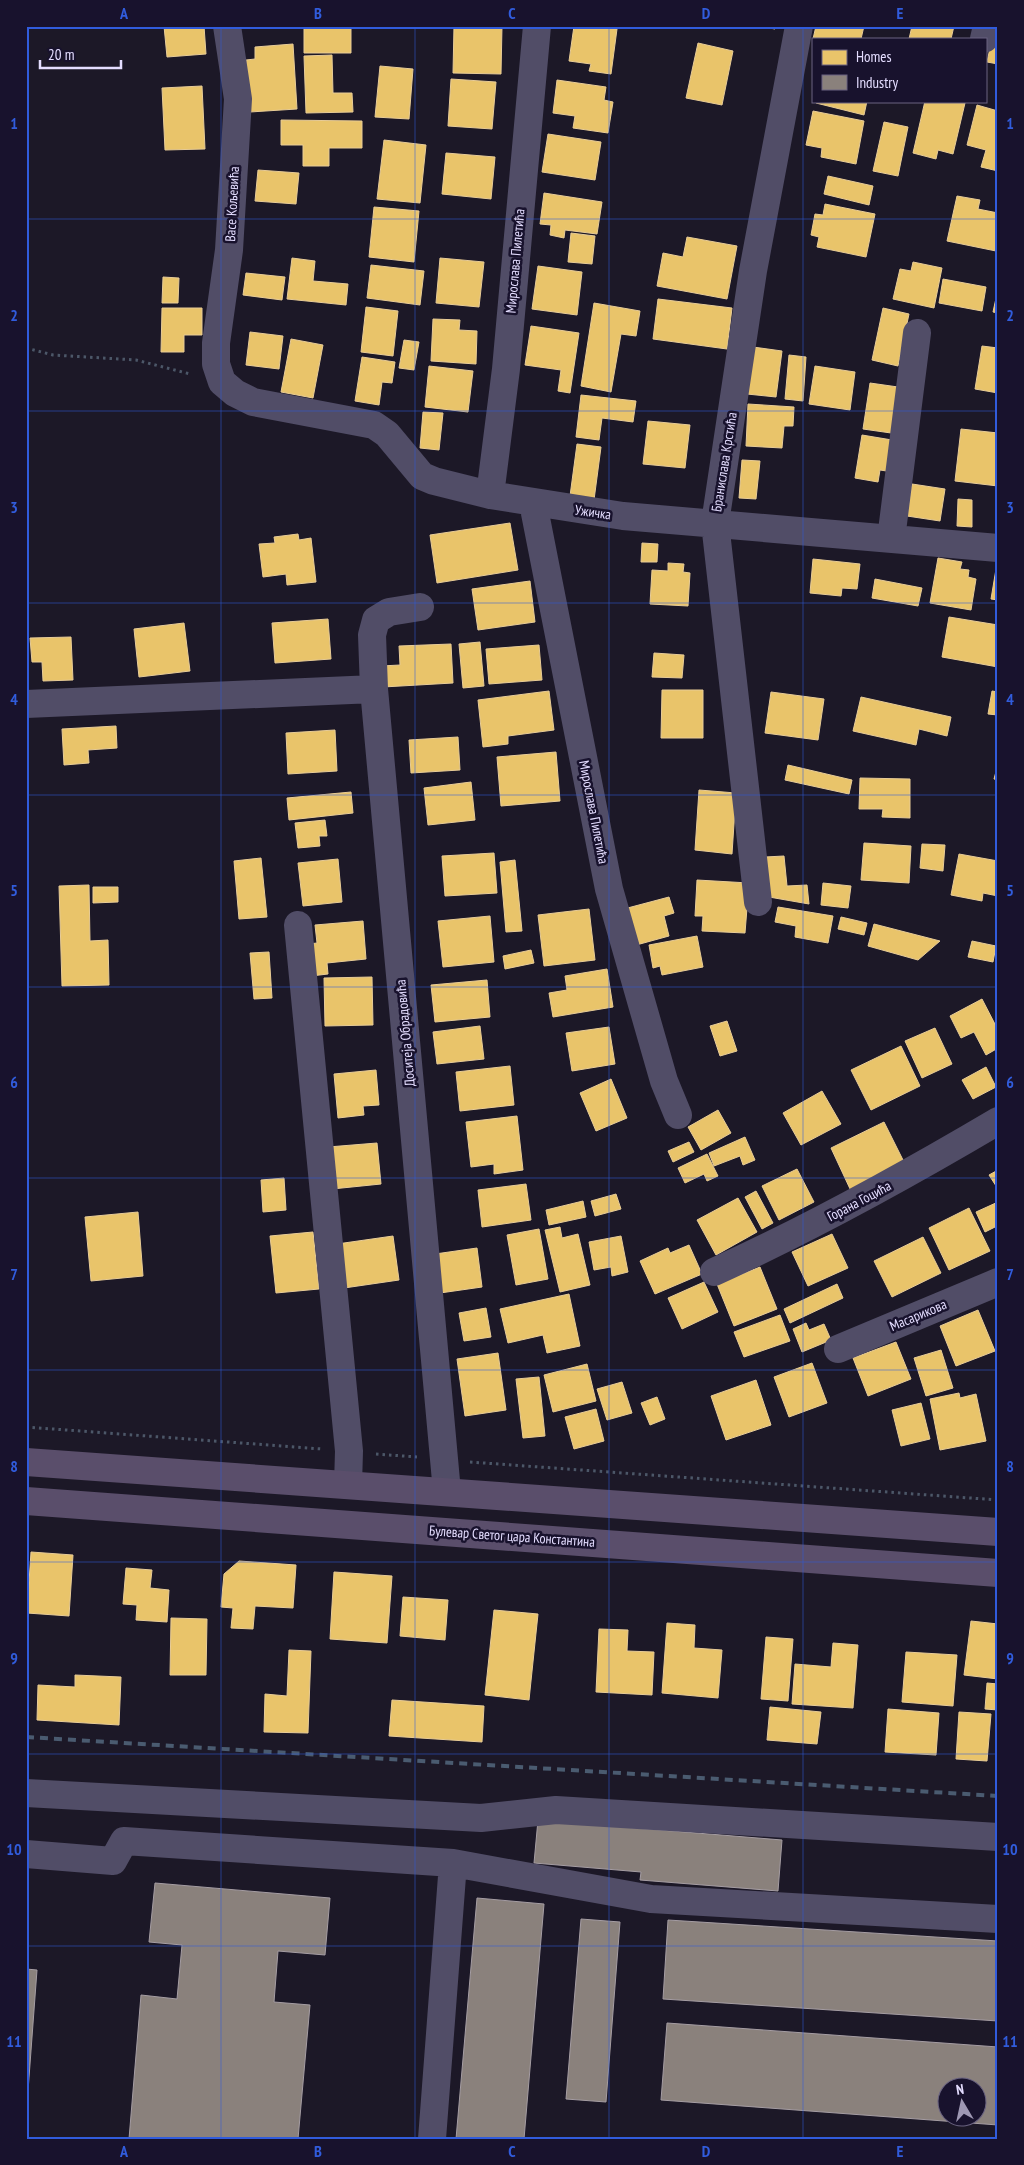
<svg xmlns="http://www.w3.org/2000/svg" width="1024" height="2165" viewBox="0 0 1024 2165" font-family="'PT Sans Narrow',sans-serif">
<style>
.homes{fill:#e9c46a;stroke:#e8cc97}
.industry{fill:#8a817c;stroke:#a59da3;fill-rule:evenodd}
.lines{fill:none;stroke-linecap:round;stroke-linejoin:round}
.path{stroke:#4c5768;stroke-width:3;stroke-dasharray:2.5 4;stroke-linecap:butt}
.minor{stroke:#514d67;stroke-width:28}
.major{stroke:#5a4e6b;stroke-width:28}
.rail{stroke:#4a5b70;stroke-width:4;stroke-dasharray:8 6;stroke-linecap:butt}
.grid{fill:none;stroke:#315cdc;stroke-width:1;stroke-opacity:0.55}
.labels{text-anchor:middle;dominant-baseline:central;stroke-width:5;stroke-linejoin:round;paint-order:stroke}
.street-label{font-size:14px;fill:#e4ddff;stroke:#18122d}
.neatline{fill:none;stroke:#315cdc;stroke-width:2}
.grid-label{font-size:16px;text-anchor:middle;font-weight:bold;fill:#315cdc}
</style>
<rect width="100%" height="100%" fill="#1c1827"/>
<path class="homes" d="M164,26H204L206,54L167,57Z
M304,26H351V53H304Z
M454,26H502L501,74L453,73Z
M574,26L617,29L611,74L589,71L591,64L569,61Z
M758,26H776L775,29Z
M816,26H864L861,39H813Z
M912,26H954L951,39H909Z
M992,39L998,40V64L987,62Z
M698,43L733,51L722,105L686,98Z
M293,44L297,109L250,112L246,60L255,59V47Z
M332,55L333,93H352L353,112L306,113L304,56Z
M380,66L413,69L409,119L375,117Z
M451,79L496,82L492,129L448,126Z
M557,80L606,87L604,100L613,102L608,133L573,128L575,116L553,113Z
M202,86L205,149L165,150L162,88Z
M817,101H867L864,115L816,103Z
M925,101L965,103L953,154L938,150L936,159L913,153Z
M977,105L998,111V171L981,167L986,150L967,145Z
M813,111L864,121L856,164L821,157L822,148L806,145Z
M281,120L362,121V148H329V166H303V145H281Z
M884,122L908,127L898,176L873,171Z
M548,134L601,142L595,180L542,172Z
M384,140L426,145L420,203L377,199Z
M446,153L495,157L491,199L442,194Z
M258,170L299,173L296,204L255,201Z
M828,176L873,186L869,205L824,194Z
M544,193L602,202L597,234L565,230L564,238L550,235L551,225L540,224Z
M957,196L980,200L978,209L998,213L996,251L947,241Z
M825,204L875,214L866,257L817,247L819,237L811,235L815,214L823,215Z
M374,207L419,211L414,262L369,257Z
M571,233L595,236L592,264L568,262Z
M687,237L737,246L727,299L657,286L663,253L683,257Z
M292,258L315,261L313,281L348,284L346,305L287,299Z
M440,258L484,262L479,307L436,303Z
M913,262L942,268L934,308L893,299L900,269L911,271Z
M371,265L424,271L420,305L367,298Z
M538,266L582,272L577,315L532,309Z
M246,273L285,277L282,300L243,295Z
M163,277L179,278L178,303H162Z
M943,279L986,287L982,311L939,303Z
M998,289V313L993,312Z
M658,299L732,308L727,349L653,339Z
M594,303L640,311L636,336L621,334L611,392L581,386Z
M366,307L398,311L393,356L361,352Z
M162,308H202V335H184V352H161Z
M883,308L909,314L898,366L872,360Z
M433,319L460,320L459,330L477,331L476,364L431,361Z
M531,326L579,333L570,393L558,391L561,370L525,365Z
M250,332L283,336L279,369L246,365Z
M291,339L323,345L313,398L281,392Z
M404,340L419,342L414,370L399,368Z
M982,346L998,348V393L975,389Z
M753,347L782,351L776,397L747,394Z
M789,355L806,357L803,401L785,399Z
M362,357L395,362L392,383L382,382L379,405L355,401Z
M429,366L473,371L468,412L425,407Z
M815,366L855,372L850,410L809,404Z
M870,383L905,388L898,434L863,429Z
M581,395L636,401L633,422L602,418L599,440L576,437Z
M748,404L794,407L793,426H784L782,448L746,446Z
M423,412L443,413L439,450L420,448Z
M648,421L690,425L685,468L643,464Z
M961,429L998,433V486L955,481Z
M862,435L898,441L893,472L880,470L878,482L855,478Z
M577,444L601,447L594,500L570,496Z
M742,460L760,461L756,499L739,498Z
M912,484L945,489L940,521L907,516Z
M958,499L972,500V527L957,526Z
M510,523L518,570L437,583L430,535Z
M298,534L299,540L311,538L316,582L287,585L286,574L263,577L259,544L275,543L274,537Z
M642,543L658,544L657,562H641Z
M938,558L962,562L960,569L969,570L968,577L976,579L971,610L930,603Z
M813,559L860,564L857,589L842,588L841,596L810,593Z
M668,563L684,564L683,572L690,573L688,606L650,604L652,570L668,571Z
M997,563H998V600L991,599Z
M875,579L922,588L918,606L872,598Z
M530,581L535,622L478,630L472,589Z
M949,617L998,625V667L942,657Z
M328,619L331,659L275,663L272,623Z
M184,623L190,671L139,677L134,629Z
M71,637L73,680L43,681L42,662H32L30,638Z
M480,642L484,686L463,688L459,644Z
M451,644L453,683L383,687L381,666L400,665L399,646Z
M539,645L542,680L489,684L486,649Z
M654,653L684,655L682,678L652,677Z
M662,690H703V738H661Z
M549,691L554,730L508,736V744L483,747L478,700Z
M992,691L998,692V715L988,714Z
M771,692L824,699L818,740L765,733Z
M861,697L951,717L947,736L919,729L916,745L853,731Z
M116,726L117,748L88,750L89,763L64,765L62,729Z
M335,730L337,771L288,774L286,733Z
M458,737L460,770L411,773L409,740Z
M556,752L560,801L501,806L497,757Z
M998,764V780L994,779Z
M788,765L852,780L849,794L785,780Z
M860,778L910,779V818L882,817L883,809H859Z
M471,782L475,820L428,825L424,788Z
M699,790L736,793L732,854L695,850Z
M351,792L353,813L289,820L287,798Z
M325,820L327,836H319L320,846L298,848L295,823Z
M864,843L911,846L909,883L861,880Z
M922,844L945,845L943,871L920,868Z
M494,853L497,893L445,896L442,856Z
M959,854L998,861V896L983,893L982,901L951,895Z
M784,856L787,886L807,885L809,904L769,897L765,857Z
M261,858L267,917L239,919L234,861Z
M338,859L342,902L303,906L298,863Z
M515,860L522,931L506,932L500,862Z
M697,880L749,883L745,933L702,931L703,916H695Z
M823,883L851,886L848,908L821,905Z
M89,885L90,941L108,940L109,985L62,986L59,886Z
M93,887H118V902L93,903Z
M669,897L674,913L664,916L669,936L629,947L620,910Z
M778,907L833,916L828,943L795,937L796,926L775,922Z
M589,909L595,960L544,966L538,915Z
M490,916L494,962L443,967L438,921Z
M841,917L867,923L864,935L838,929Z
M363,921L366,959L327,963L328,974L311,976L308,944L317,943L315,925Z
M874,924L940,941L918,960L868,946Z
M697,936L703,967L662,975L660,966L653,968L649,945Z
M972,941L996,946L993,962L968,957Z
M531,950L534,963L505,969L503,956Z
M269,952L272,998L254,999L250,953Z
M607,969L613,1007L553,1017L549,993L567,990L565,976Z
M372,977L373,1025L325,1026L324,978Z
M487,980L490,1017L435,1022L431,985Z
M982,999L998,1030V1048L986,1055L974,1032L961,1038L950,1016Z
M727,1021L737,1051L720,1056L710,1026Z
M480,1026L484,1059L437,1064L433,1032Z
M609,1027L615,1064L572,1071L566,1033Z
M935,1028L952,1064L922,1078L905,1041Z
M901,1046L920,1086L871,1110L851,1070Z
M510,1066L514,1105L460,1111L456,1072Z
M986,1067L996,1087L973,1099L962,1080Z
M376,1070L379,1105L363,1106L364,1115L338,1118L334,1074Z
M611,1079L627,1118L596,1131L580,1093Z
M822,1091L841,1124L801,1145L783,1113Z
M718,1110L731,1133L701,1150L688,1127Z
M517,1116L523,1170L494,1174V1164L471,1167L466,1122Z
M884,1122L905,1164L851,1191L831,1148Z
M745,1137L755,1160L743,1165L740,1156L714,1166L709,1153Z
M689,1142L694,1152L673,1162L668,1151Z
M377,1143L381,1184L332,1189L328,1147Z
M707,1154L718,1176L707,1181L704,1174L685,1183L678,1168Z
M797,1169L814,1202L779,1220L762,1186Z
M998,1170V1189L989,1175Z
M284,1178L286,1210L263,1212L261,1180Z
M526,1184L531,1220L482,1227L478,1190Z
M756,1191L773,1223L762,1229L745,1197Z
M616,1194L621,1209L595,1216L591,1201Z
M738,1198L757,1232L716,1255L697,1220Z
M583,1201L586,1217L549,1225L546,1210Z
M998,1202V1229L997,1226L985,1232L976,1212Z
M969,1208L990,1251L949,1270L929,1228Z
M138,1212L143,1276L91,1281L85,1217Z
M560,1227L562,1238L578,1234L590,1285L560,1292L545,1230Z
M539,1229L548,1279L516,1285L507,1235Z
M313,1232L319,1289L276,1293L270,1236Z
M832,1234L848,1268L808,1286L792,1252Z
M393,1236L399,1280L344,1288L337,1244Z
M621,1236L628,1272L612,1276L611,1267L594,1270L589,1242Z
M923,1237L941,1273L892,1297L874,1261Z
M689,1245L702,1274L655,1294L640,1261L668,1248L670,1253Z
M477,1248L482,1287L440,1293L435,1254Z
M760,1267L777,1309L734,1326L717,1284Z
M704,1282L718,1312L682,1329L668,1298Z
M837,1284L843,1298L790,1323L784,1309Z
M569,1294L580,1346L547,1353L543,1335L508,1343L500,1309Z
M486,1308L491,1337L464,1341L459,1313Z
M978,1310L995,1351L956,1366L940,1326Z
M780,1315L790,1341L744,1357L734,1332Z
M806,1323L809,1330L824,1324L831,1340L802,1352L793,1329Z
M896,1342L911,1379L868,1396L853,1358Z
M941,1350L953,1388L926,1396L914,1358Z
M498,1353L506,1410L465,1416L457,1359Z
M812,1363L827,1403L789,1417L774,1377Z
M587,1364L596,1401L553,1412L544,1375Z
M539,1377L545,1436L523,1438L516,1379Z
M756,1380L771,1425L726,1440L711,1396Z
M622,1382L632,1413L607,1420L597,1389Z
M959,1393L960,1398L976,1394L986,1441L940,1450L930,1399Z
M657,1397L665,1419L650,1425L641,1403Z
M921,1403L930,1439L901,1446L892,1410Z
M596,1409L604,1441L574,1449L565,1417Z
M31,1552L73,1555L69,1616L27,1613Z
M239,1561L296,1565L293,1608L255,1606L253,1629L231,1628L233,1608L221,1607L224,1574Z
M126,1568L152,1570L150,1588L169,1590L167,1622L136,1620L137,1605L123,1604Z
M334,1572L392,1576L387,1643L330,1639Z
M403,1597L448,1600L445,1640L400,1636Z
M494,1610L538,1614L529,1700L485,1695Z
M171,1618L207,1619L206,1675H170Z
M971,1621L998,1624V1679L964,1675Z
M667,1623L695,1625L694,1648L722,1650L718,1698L662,1693Z
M599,1629L628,1630L627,1651L654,1652L652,1695L596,1692Z
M766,1637L793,1639L788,1701L761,1699Z
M833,1643L858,1645L853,1708L792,1704L795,1664L831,1667Z
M289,1650L311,1651L308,1733L264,1732L265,1694L287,1696Z
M906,1652L957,1655L953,1706L902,1702Z
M75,1675L121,1677L119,1725L37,1720L38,1685L75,1687Z
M987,1683L998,1684V1710L985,1709Z
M392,1700L484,1706L482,1742L389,1736Z
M770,1707L821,1712L817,1744L767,1740Z
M888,1709L939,1713L936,1755L885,1752Z
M959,1712L991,1714L987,1761L956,1759Z"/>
<path class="industry" d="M538,1820L782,1840L778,1891L640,1880L641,1872L534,1863Z
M155,1883L330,1898L325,1955L278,1951L274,2002L310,2005L298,2139H129L141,1995L177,1999L182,1945L149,1942Z
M477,1898L544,1904L524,2139H456Z
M581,1919L620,1922L606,2102L566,2099Z
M668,1920L998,1941V2021L663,1999Z
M26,1969L37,1970L26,2118Z
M667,2023L998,2047V2125L661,2100ZM946,2088H976V2118H946Z"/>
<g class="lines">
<path class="path" d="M26,348L53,355L136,360L190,374
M26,1427L322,1449
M376,1454L417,1457
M470,1462L998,1500"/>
<path class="minor" d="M227,26L238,99L229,250L216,343V364L222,382L235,393L253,402L374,425L387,434L422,476L434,481L490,495L623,516L998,548
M984,39L987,26
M490,495L506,369L537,26
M533,503L609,889L664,1081L678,1115
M891,539L917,333
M420,607L389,612L376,620L372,635L374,689L447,1492
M26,704L374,689
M758,902L715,523L753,271L799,26
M298,925L349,1451L348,1485
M714,1272C813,1227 905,1176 998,1121
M838,1349L998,1282
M26,1793L481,1818L556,1810L998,1837
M26,1854L113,1861L124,1841L453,1863L651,1899L998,1919
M432,2139L453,1863"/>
<path class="major" d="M26,1462L998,1532
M26,1501L998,1573"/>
<path class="rail" d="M26,1737L998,1796"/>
</g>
<path class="grid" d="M221,26V2139M415,26V2139M609,26V2139M803,26V2139M26,219H998M26,411H998M26,603H998M26,795H998M26,987H998M26,1178H998M26,1370H998M26,1562H998M26,1754H998M26,1946H998"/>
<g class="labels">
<g class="street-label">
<text transform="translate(232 204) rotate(-87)">Васе Кољевића</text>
<text transform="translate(515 261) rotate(-85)">Мирослава Пилетића</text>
<text transform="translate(724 462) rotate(-81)">Бранислава Крстића</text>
<text transform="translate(593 512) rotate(8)">Ужичка</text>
<text transform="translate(594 812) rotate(79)">Мирослава Пилетића</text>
<text transform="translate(405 1033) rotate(-95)">Доситеја Обрадовића</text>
<text transform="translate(859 1201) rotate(-28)">Горана Гоцића</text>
<text transform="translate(918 1315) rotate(-23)">Масарикова</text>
<text transform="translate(512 1536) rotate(4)">Булевар Светог цара Константина</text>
</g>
</g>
<rect width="1024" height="2165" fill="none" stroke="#18122d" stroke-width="55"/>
<rect x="812" y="38" width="175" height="65" fill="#18122d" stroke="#6a6381"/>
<rect x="822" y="50" width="25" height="15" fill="#e9c46a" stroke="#6a6381"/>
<text x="856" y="62" font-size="15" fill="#e4ddff">Homes</text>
<rect x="822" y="75" width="25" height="15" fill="#8a817c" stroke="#6a6381"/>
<text x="856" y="88" font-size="15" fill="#e4ddff">Industry</text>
<g transform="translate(962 2102) rotate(351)"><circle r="24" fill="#18122d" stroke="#6a6381"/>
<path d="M0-4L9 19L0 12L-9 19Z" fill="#9e98b3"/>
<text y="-8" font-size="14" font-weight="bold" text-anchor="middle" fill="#e4ddff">N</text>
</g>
<path d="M40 60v8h81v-8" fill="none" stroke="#e4ddff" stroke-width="2.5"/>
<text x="48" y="60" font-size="15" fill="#e4ddff" stroke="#18122d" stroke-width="4" paint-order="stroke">20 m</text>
<rect x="28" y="28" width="968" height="2110" class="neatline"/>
<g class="grid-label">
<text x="124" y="19">A</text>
<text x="318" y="19">B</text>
<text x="512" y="19">C</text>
<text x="706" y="19">D</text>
<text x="900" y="19">E</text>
<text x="14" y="129">1</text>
<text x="1010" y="129">1</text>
<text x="14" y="321">2</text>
<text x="1010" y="321">2</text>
<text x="14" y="513">3</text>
<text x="1010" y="513">3</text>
<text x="14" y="705">4</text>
<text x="1010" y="705">4</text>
<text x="14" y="896">5</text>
<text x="1010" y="896">5</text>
<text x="14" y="1088">6</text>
<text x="1010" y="1088">6</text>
<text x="14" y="1280">7</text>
<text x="1010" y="1280">7</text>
<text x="14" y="1472">8</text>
<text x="1010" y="1472">8</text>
<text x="14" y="1664">9</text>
<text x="1010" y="1664">9</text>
<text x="14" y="1855">10</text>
<text x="1010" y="1855">10</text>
<text x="14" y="2047">11</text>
<text x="1010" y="2047">11</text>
<text x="124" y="2157">A</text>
<text x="318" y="2157">B</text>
<text x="512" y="2157">C</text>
<text x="706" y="2157">D</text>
<text x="900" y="2157">E</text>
</g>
</svg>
